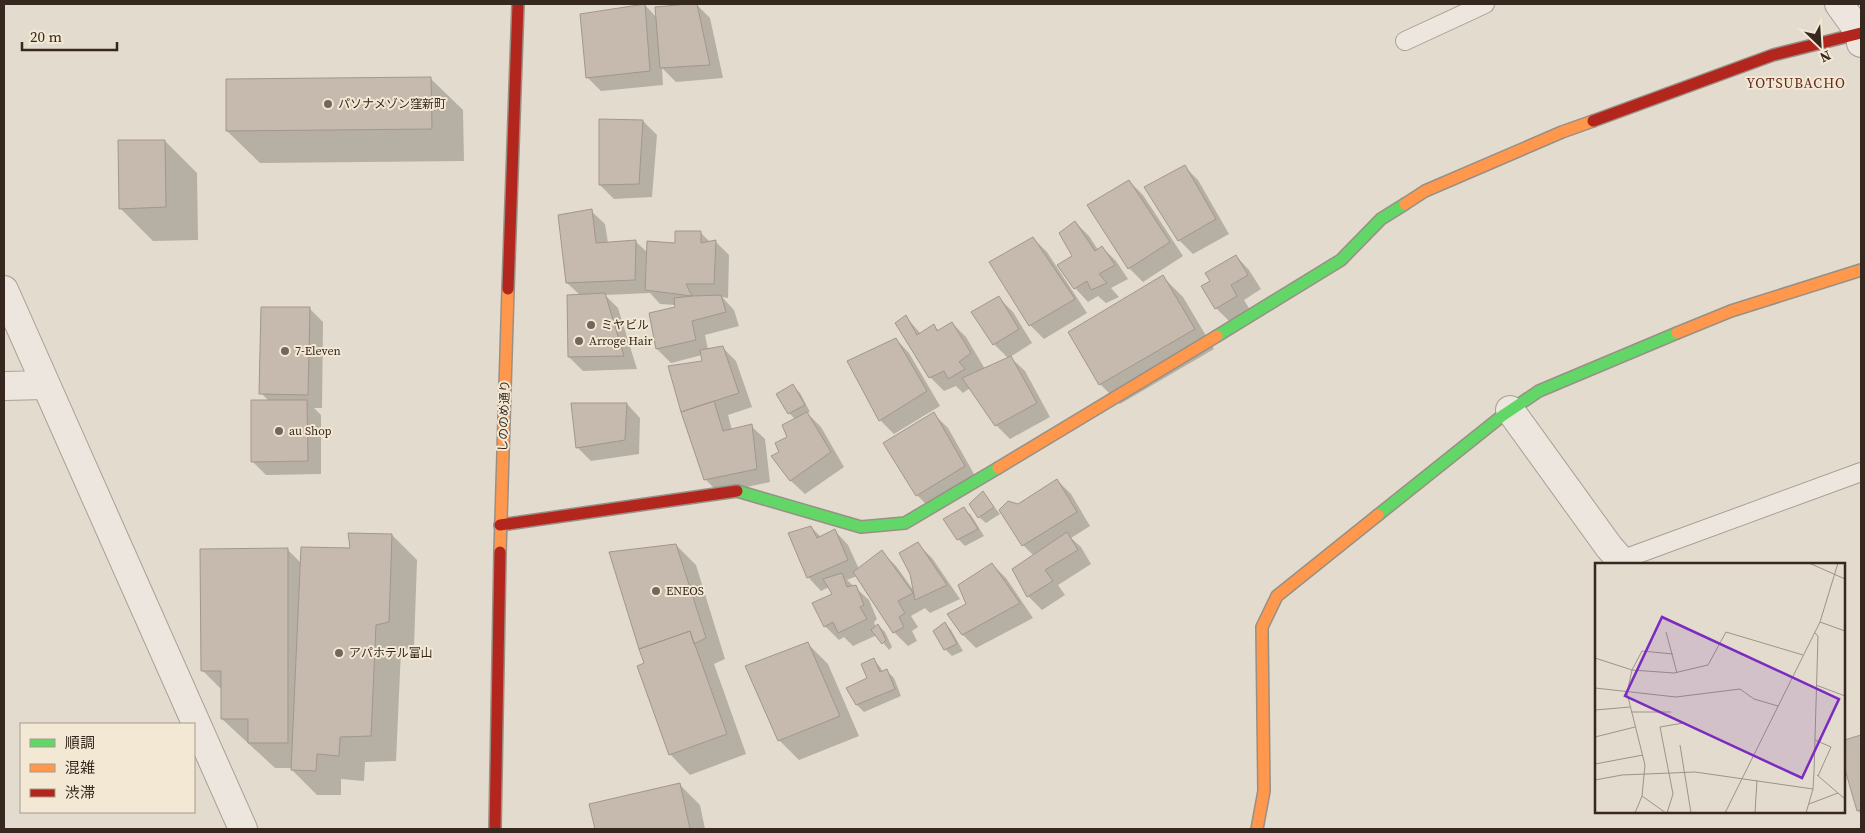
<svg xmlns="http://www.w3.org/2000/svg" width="1865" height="833" viewBox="0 0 1865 833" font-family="'Source Serif 4','Noto Sans JP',serif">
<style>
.shadow{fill:#0003}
.building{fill:#c6b9ae;stroke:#a3978d}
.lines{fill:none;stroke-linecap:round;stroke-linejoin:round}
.lane-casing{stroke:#a8a096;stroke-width:20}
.street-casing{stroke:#a8a096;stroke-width:30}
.fast-casing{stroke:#989086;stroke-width:14}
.slow-casing{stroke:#989086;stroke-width:14}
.jam-casing{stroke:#989086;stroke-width:14}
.lane{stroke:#ece6de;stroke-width:18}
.street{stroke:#ece6de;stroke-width:28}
.fast{stroke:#63d668;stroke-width:11}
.slow{stroke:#ff974d;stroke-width:11}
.jam{stroke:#b3261e;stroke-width:11}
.poi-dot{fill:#73675c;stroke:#f3e8d4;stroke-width:2}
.labels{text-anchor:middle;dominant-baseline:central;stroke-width:4;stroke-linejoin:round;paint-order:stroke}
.poi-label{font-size:12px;fill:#36281f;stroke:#f3e8d4;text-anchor:start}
.street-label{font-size:12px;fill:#36281f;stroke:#f3e8d4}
.neighbourhood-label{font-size:14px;letter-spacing:1px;fill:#602921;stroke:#f3e8d4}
.inset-road{fill:none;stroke:#9e9387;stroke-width:1}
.view{fill:#7b2cbf;fill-opacity:0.15;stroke:#7b2cbf;stroke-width:2.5}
.inset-edge{fill:none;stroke:#36281f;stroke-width:2.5}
</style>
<rect width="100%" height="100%" fill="#e3dbcd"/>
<path class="shadow" d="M696,4L710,18L723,78L676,82L662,68L663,85L601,91L587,77L645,5L657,18Z
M430,78L463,110L464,161L260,163L227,131Z
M643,121L657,135L652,197L614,199L600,185Z
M165,141L197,173L198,240L153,241L120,208Z
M1184,166L1198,180L1229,234L1193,254L1179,240Z
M1129,181L1143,195L1183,256L1143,282L1129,268Z
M591,211L605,224L608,243L635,241L648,253L677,244L700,232L710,242L715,241L729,255L728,298L722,297L734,310L739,326L705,335L708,350L722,347L736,361L752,407L728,415L732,430L751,426L765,439L770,482L719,493L705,479L702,355L671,363L657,349L676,308V305L660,304L650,293L605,295L618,308L637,369L583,371L569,357L580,295L567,283Z
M1075,222L1089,236L1098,250L1102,247L1116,261L1128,279L1111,288L1119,297L1106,303L1098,296L1088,302L1075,288L1073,256Z
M1033,238L1047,252L1087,313L1044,339L1030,325Z
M1236,256L1249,270L1261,289L1244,300L1250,310L1230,322L1216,308L1203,287L1212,282Z
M1163,277L1183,297L1214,349L1120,404L1100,384Z
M999,298L1013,312L1032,343L1010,357L1025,371L1050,417L1010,439L996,425L970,388L963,393L956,386L944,391L930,377L906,317L921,334L934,326L939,331L952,323L966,337L985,369L1008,358L994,344Z
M309,308L323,322L322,408H314L321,415V474L266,475L252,461L269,401L261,393Z
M896,339L909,353L940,406L894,434L880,420Z
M793,386L800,393L810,412L807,413L821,427L844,467L805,494L791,481L773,456L780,452L789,438L795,419L789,413Z
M627,404L640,418L639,454L591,461L577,447Z
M934,414L948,428L978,481L931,509L917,495Z
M1057,480L1071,494L1090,526L1071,538L1081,547L1091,564L1058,585L1065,595L1042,610L1028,596L1034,556L1023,545L1019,506Z
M983,493L1000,514L986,523L979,517Z
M964,509L971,515L984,536L965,546L958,539Z
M811,527L821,537L835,531L848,545L859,569L882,552L896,566L914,591L918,544L932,558L960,599L930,613L925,608L911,616L918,627L912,631L917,641L908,646L894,632L857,576L847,580L869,600L877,619L874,622L876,627L878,625L885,632L892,647L889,650L877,635L853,646L844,637L839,640L825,626L833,594L829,587L821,591L808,577Z
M392,535L417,560L414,647L401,650L396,761L365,762L364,781L341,779V795H317L292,770V768H275L222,719V690L202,670L287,549L301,563Z
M676,545L696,565L725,659L714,664L746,754L690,775L670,754L645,664Z
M992,564L1006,578L1033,618L976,648L962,634L968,605Z
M945,623L951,630L963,651L952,656L945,649Z
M808,644L828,664L859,736L799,760L779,740Z
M874,660L880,667L883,672L887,671L894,678L901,696L864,712L857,705L848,689L869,678Z
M1861,736V814L1858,811L1844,762V741Z
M680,785L700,805L705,829H597L590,805Z"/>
<path class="building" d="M645,4L650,71L586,78L580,14Z
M688,4H697L710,65L660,68L655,7Z
M431,77L432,129L226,131V79Z
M599,119L643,120L639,184L599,185Z
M118,140H165L166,207L119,209Z
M1185,165L1216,219L1178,241L1144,187Z
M1129,180L1170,242L1128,269L1087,205Z
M592,209L596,243L636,240L635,280L566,283L558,215Z
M1075,221L1095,251L1102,246L1115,265L1099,274L1107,283L1091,290L1087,281L1074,289L1057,265L1072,256L1059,233Z
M675,231H701V243L716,240L714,284H686L692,296L645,290L647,241L675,243Z
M1033,237L1075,299L1029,326L989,262Z
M1236,255L1248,275L1231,285L1237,296L1215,309L1201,286L1210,281L1205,273Z
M1163,275L1195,329L1099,385L1068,332Z
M605,293L624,356L568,357L567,295Z
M721,295L726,312L692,321L696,340L656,349L649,313L675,307L674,298L692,296Z
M999,296L1019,329L993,345L971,312Z
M261,307H310L308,395L259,394Z
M906,315L917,335L934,324L937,331L952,322L971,353L959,362L965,369L948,379L944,371L929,378L895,323Z
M896,338L927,391L879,421L847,361Z
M723,346L739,393L681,412L668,366L702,361L700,350Z
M1011,356L1037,403L995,426L962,378Z
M793,384L805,405L788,414L776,394Z
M251,400H307L308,461L251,462Z
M714,401L723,431L752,424L757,469L704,480L681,412Z
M571,403H627L625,440L576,448Z
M807,412L831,452L790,481L771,456L779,452L775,443L787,437L782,425Z
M934,412L965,466L916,496L883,443Z
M1057,479L1077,512L1022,546L999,510L1008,501L1018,504Z
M983,491L994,507L978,518L969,504Z
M964,507L978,529L957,540L943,519Z
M811,526L817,538L835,529L848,560L807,578L788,533Z
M1067,532L1078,550L1045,570L1053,581L1027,597L1012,569Z
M348,533L392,534L389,622L376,625L371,736L340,737L339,756L317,754L316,771L291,770L301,547L350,548Z
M918,542L947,585L915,600L910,574L899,553Z
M676,544L706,638L694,644L690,631L639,649L609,552Z
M288,548V743H248V719H221V671H201L200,549Z
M882,550L913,593L898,601L905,613L899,617L904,627L893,633L853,572Z
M992,563L1020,603L962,635L947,614L966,604L958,585Z
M842,573L847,587L856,585L864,605L860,607L867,619L838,633L833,622L824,627L812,603L832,594L823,579Z
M945,622L957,644L944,650L933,631Z
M878,624L886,640L882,644L871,630Z
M690,631L727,734L669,755L637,666L644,663L639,649Z
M808,642L840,716L778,741L745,666Z
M874,658L880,672L887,669L895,689L856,705L846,688L867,678L861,664Z
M1861,735V810L1857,811L1844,766V740Z
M680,783L690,829H595L589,804Z"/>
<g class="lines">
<g class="lane-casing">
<path id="lane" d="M1405,41L1485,4
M1621,560L1861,472"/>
</g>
<g class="street-casing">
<path id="street" d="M1839,4L1860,33L1861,43
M4,290L243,829
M4,386L46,385
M1510,410L1609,547L1624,564"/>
</g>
<g class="fast-casing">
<path id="fast" d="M1217,336L1341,260L1381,219L1405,204
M737,491L861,527L905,523L998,468
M1378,515L1502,416L1539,391L1677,333"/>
</g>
<g class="slow-casing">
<path id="slow" d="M1405,204L1425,191L1562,132L1593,121
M1677,333L1731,311L1861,270
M998,468L1217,336
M500,552L508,289
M1257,829L1264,791L1262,627L1277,596L1378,515"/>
</g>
<g class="jam-casing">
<path id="jam" d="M1593,121L1773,55L1861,33
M508,289L518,4
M500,525L737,491
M495,829L500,552"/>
</g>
<use href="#lane" class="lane"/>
<use href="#street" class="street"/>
<use href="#fast" class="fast"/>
<use href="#slow" class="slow"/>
<use href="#jam" class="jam"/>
</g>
<g class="poi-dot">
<circle cx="328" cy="104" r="5"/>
<circle cx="591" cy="325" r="5"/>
<circle cx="579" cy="341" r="5"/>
<circle cx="285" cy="351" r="5"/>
<circle cx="279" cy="431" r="5"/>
<circle cx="656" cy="591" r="5"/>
<circle cx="339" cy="653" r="5"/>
</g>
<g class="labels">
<g class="poi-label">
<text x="338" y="104">パソナメゾン窪新町</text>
<text x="601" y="325">ミヤビル</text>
<text x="589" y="341">Arroge Hair</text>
<text x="295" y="351">7-Eleven</text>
<text x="289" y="431">au Shop</text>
<text x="666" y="591">ENEOS</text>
<text x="349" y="653">アパホテル富山</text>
</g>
<g class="street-label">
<text transform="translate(504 416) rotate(-88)">しののめ通り</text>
</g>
<g class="neighbourhood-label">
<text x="1796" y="83">YOTSUBACHO</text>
</g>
</g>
<g transform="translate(1595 563)">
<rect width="250" height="250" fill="#e3dbcd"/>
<path class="inset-road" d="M214,0L250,16M225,59L250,68M71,69L82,110M0,95L37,107L47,88L78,91M221,122L250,133M0,125L81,134L145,126L159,136L183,143M0,147L35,144M36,149H76M0,174L40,164M220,177L236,184L223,213M85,182L96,250M0,201L48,192M222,212L250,236M0,217L27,212L100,209L218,226M47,233L71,250M214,241L243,230M40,250L47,233L50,202L32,130L37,107L79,110L113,102L131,69L208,92M72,250L78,231L65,164L88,160M130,250L225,59L243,0M160,250L162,217M211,250L218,226L219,209L223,73L220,70"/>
<path class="view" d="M67,54L244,136L207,215L30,133Z"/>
<rect width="250" height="250" class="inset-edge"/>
</g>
<rect width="1865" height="833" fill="none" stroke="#36281f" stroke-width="10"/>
<rect x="20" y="723" width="175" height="90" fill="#f3e8d4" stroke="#a79b8c"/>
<rect x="30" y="739" width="25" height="8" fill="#63d668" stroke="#a79b8c"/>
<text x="65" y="748" font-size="15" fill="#36281f">順調</text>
<rect x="30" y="764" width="25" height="8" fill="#ff974d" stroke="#a79b8c"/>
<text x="65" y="773" font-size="15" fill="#36281f">混雑</text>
<rect x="30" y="789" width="25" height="8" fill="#b3261e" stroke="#a79b8c"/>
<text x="65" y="798" font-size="15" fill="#36281f">渋滞</text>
<g transform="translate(1820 45) rotate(155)" stroke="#f3e8d4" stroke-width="4" paint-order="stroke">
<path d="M0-4L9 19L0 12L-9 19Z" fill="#36281f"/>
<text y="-8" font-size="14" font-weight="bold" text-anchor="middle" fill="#36281f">N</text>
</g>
<path d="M22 42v8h95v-8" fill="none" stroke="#36281f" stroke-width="2.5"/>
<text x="30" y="42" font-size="15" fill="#36281f" stroke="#f3e8d4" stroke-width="4" paint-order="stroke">20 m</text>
</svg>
